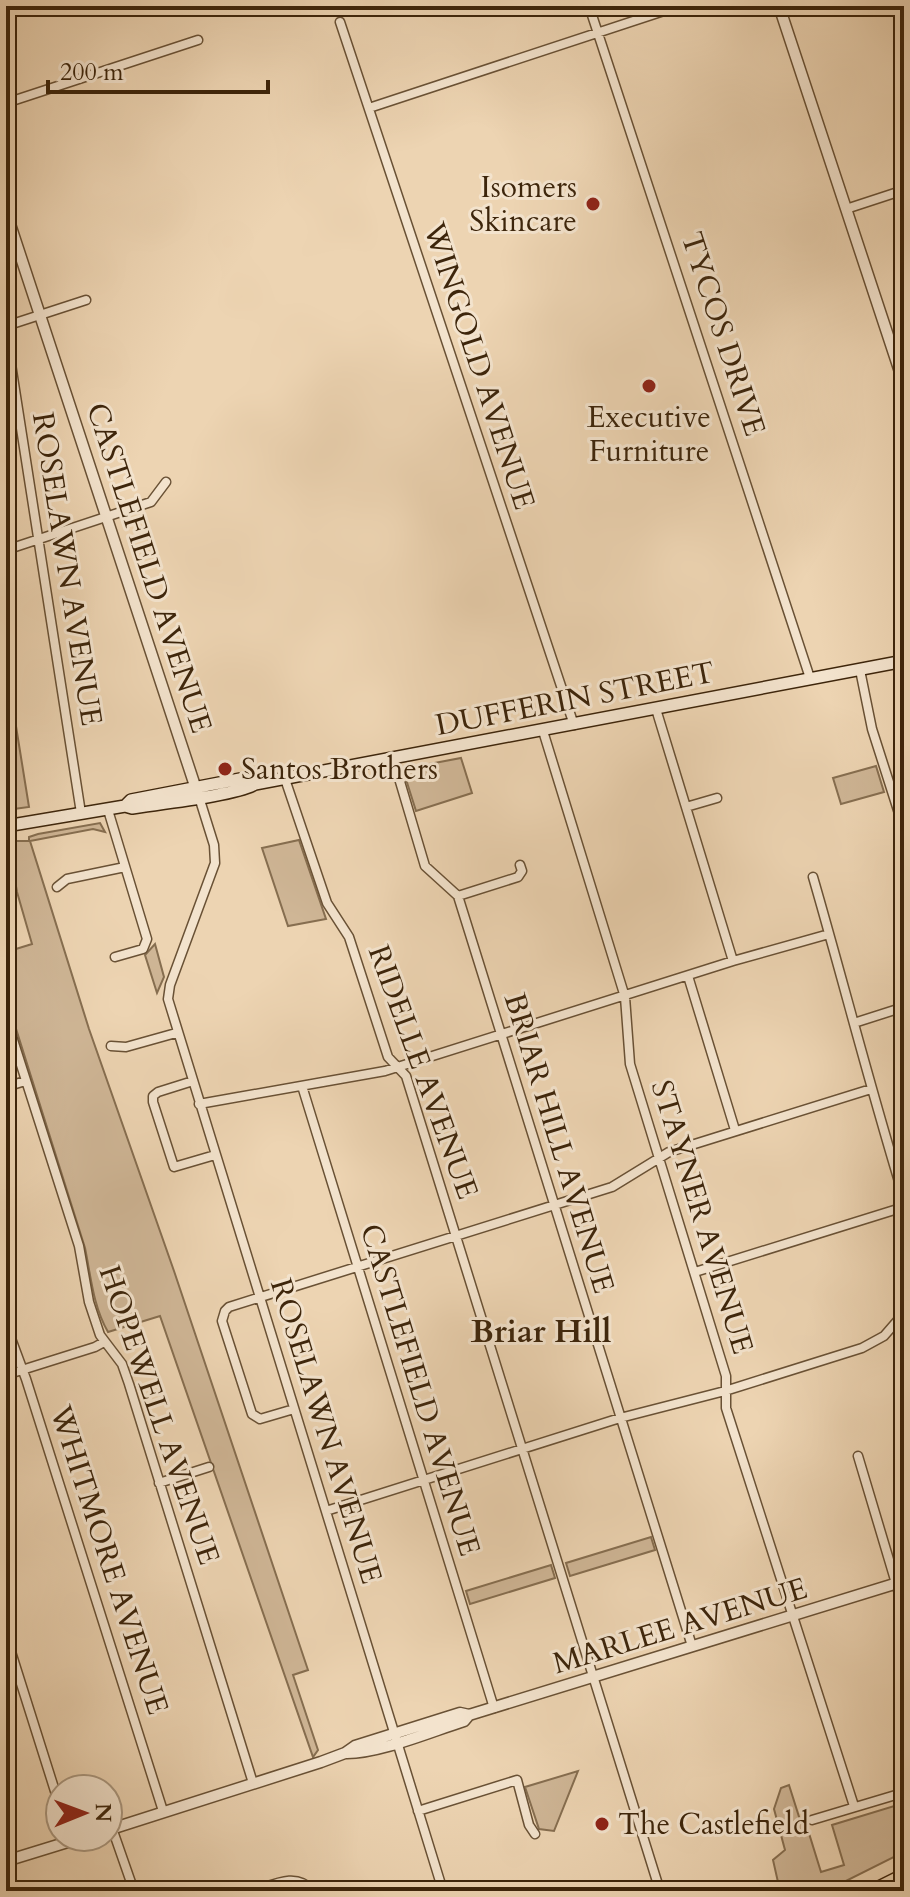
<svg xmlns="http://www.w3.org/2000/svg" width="910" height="1897" viewBox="0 0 910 1897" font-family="Cardo,serif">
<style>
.green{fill:#cfb696;stroke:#866e50;stroke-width:2}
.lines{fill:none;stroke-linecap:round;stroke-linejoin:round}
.minor-casing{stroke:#695135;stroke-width:11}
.tertiary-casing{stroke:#695135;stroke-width:13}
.secondary-casing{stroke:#3d250b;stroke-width:14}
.motorway-casing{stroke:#3d250b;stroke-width:17}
.minor{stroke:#f3e3cd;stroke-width:8}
.tertiary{stroke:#f3e3cd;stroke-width:10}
.secondary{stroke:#f3e3cd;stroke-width:11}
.motorway{stroke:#edd4b2;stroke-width:14}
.poi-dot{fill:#8f2418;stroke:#f3e3cd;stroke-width:3}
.labels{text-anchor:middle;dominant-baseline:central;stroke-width:6;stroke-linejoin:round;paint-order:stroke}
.poi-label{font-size:30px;fill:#3d250b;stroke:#f3e3cd;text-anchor:start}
.street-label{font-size:30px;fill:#3d250b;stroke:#f3e3cd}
.neighbourhood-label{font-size:32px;font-weight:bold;fill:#3d250b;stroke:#f3e3cd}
</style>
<rect width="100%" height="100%" fill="#edd4b2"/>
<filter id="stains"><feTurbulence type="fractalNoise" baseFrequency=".0025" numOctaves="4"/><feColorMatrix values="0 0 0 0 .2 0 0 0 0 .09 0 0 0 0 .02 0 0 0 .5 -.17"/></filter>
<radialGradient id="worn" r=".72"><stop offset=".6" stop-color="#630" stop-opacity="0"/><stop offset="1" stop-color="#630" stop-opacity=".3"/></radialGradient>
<path class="green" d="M6,664L29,807L6,810Z
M461,758L472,793L416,811L404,773L408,768Z
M876,766L884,792L841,804L833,778Z
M100,823L105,832L93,829L30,841L89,1029L174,1271L308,1670L293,1675L318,1750L313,1757L160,1316L108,1332C93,1306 91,1277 85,1248L6,997V952L32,944L17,892L8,841H29V837L38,834Z
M299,840L326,919L288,926L262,848Z
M155,944L164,977L157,993L145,955Z
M651,1537L655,1550L570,1576L566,1563Z
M551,1565L555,1578L470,1604L466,1591Z
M578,1771L554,1831L539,1829L525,1787Z
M789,1785L801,1823L807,1827L821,1872L844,1865L832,1825L904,1803V1852L826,1891H780L773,1860L785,1850L774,1809L781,1788Z"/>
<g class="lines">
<g class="minor-casing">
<path id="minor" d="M589,6L810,678
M896,6L904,32
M340,22L574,725
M6,103L198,40
M369,108L679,6
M846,209L904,190
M6,326L86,300
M6,332L81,813
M6,550L151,502L166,482
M860,670L872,729L904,829
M656,709L733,961
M543,731L625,997L630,1064L726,1376V1408L854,1806
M393,758L425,866L458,896L692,1646
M285,779L327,903L349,937L388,1057L406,1076L660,1891
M199,797L214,845L215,863L170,985L168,999L443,1891
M686,807L717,798
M108,810L147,939L143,949L115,957
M813,877C844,984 871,1091 904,1198
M57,887L67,879L125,867
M458,896L518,877L522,871L520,865
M688,976L735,1130
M6,1018L79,1246L89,1302L100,1335L122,1364L129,1384L253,1783
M854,1023L904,1007
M111,1046L126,1047L176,1033
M193,1081L158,1092L153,1096V1102L174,1167L215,1155
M302,1086L494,1708
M6,1087L25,1081
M199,1104L385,1071L733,961L829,934
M695,1272L904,1207
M6,1325L26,1379L163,1811
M6,1375L95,1347L104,1342
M294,1409L260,1419L252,1414L222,1321L225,1311L229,1307L612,1187L669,1152L871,1089
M858,1456L904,1610
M159,1483L209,1467
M326,1511L620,1418L725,1391L862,1348L884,1336L904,1313
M6,1636L60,1807
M418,1811L517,1780L529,1825L535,1834
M812,1820L899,1794
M112,1828L134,1891
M255,1891C275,1884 296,1872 313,1891"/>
</g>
<g class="tertiary-casing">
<path id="tertiary" d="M779,6L904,384
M6,212L198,795
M345,1753C378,1754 432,1731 464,1721L469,1715L904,1581
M108,1830L321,1762L345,1753L355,1746L460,1713L469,1715
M6,1861L84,1837"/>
</g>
<g class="secondary-casing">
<path id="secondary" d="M125,806L131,800L245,778L255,784
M6,826L125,806L132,808C156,804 239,795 255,784L904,661"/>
</g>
<g class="motorway-casing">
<path id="motorway" d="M874,1891L904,1876"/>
</g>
<use href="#minor" class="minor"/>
<use href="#tertiary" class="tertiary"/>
<use href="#secondary" class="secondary"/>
<use href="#motorway" class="motorway"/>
</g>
<g class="poi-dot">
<circle cx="593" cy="204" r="8"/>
<circle cx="649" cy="386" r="8"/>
<circle cx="225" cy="769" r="8"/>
<circle cx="602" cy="1824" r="8"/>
</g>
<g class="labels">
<g class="poi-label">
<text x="577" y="187" text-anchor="end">Isomers<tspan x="577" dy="34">Skincare</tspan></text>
<text x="649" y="417" text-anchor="middle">Executive<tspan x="649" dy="34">Furniture</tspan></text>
<text x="241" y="769">Santos Brothers</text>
<text x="618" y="1824">The Castlefield</text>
</g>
<g class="street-label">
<text transform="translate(723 334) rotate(72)">TYCOS DRIVE</text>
<text transform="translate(479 366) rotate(72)">WINGOLD AVENUE</text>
<text transform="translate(149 568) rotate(72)">CASTLEFIELD AVENUE</text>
<text transform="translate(67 569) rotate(81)">ROSELAWN AVENUE</text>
<text transform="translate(575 699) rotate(-11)">DUFFERIN STREET</text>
<text transform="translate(423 1072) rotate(70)">RIDELLE AVENUE</text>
<text transform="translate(559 1143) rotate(73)">BRIAR HILL AVENUE</text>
<text transform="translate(702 1217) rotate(73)">STAYNER AVENUE</text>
<text transform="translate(420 1390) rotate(73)">CASTLEFIELD AVENUE</text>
<text transform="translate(159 1415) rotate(71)">HOPEWELL AVENUE</text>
<text transform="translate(326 1431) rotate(73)">ROSELAWN AVENUE</text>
<text transform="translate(109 1560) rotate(72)">WHITMORE AVENUE</text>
<text transform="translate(680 1626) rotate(-17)">MARLEE AVENUE</text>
</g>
<g class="neighbourhood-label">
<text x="541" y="1332">Briar Hill</text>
</g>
</g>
<rect width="910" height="1897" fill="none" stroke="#edd4b2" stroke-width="32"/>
<rect x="8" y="8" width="894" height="1881" fill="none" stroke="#3d250b" stroke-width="4"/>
<rect x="16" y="16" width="878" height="1865" fill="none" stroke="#3d250b" stroke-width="2"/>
<g transform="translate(84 1813) rotate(89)"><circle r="38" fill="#f3e3cd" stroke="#aa977f" stroke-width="2"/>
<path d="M0-6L14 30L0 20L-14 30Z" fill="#8f2418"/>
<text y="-12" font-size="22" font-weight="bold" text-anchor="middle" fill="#3d250b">N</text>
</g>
<path d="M48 80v12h220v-12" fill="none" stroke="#3d250b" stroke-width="4"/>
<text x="60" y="80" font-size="24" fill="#3d250b" stroke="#f3e3cd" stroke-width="6" paint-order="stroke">200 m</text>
<rect width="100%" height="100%" filter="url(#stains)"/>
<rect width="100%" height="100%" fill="url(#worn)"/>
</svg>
